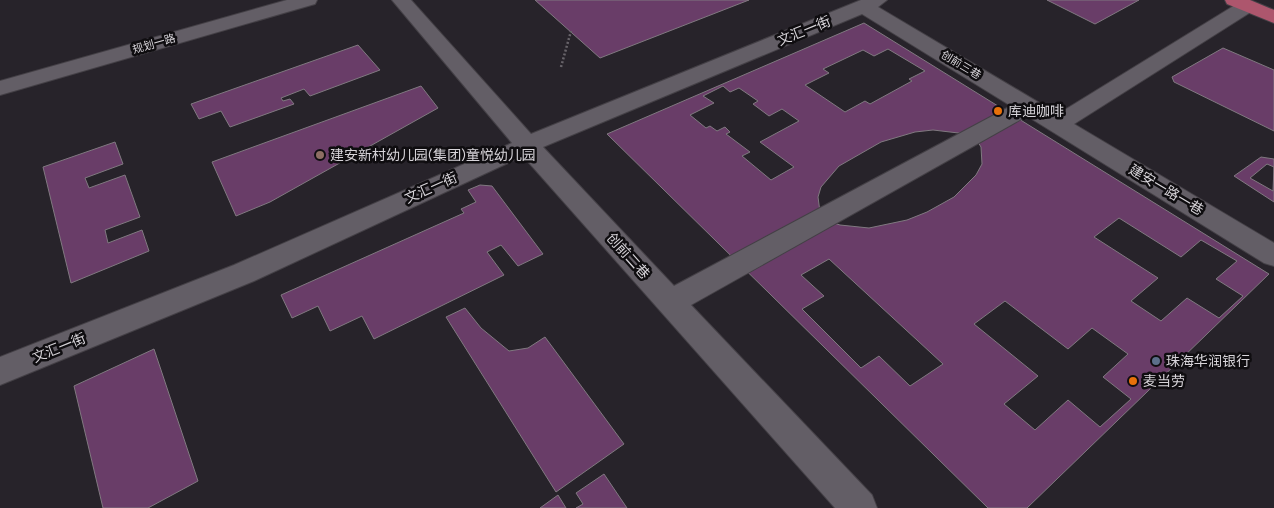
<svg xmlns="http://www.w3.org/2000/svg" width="1274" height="508" viewBox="0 0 1274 508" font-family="Figtree,'Noto Sans SC',sans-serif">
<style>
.building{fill:#693d68;stroke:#807980;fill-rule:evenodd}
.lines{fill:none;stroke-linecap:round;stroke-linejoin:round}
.minor-casing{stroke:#444046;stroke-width:2}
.major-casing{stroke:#444046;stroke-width:2}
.path{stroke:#68646a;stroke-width:2.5;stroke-dasharray:2 2;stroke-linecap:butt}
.minor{fill:#635e66;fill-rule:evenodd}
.major{fill:#ad566d;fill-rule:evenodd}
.food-dot{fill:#e8710a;stroke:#0f0d10;stroke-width:2}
.education-dot{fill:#8d6e63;stroke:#0f0d10;stroke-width:2}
.service-dot{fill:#5c6f8a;stroke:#0f0d10;stroke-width:2}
.labels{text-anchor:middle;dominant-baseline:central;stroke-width:5;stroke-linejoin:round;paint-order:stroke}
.far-street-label{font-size:11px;fill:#d7d4d9;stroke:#0f0d10}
.street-label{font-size:14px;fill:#d7d4d9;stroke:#0f0d10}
.poi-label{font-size:14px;fill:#d7d4d9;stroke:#0f0d10;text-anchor:start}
</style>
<rect width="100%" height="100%" fill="#27232a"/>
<path class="building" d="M535,0H749L600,58Z
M1047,0H1139L1095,24Z
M864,23L1269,274L1027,508H988L607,134ZM933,130L967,134L978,142L981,147L982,164L976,175L954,197L927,212L907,220L869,228L840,225L831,222L820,212L818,197L821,187L839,166L881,142L915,132Z
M358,45L380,70L310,96L304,89L281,98L283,101L290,99L294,104L230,127L221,111L199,119L191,104Z
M1223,48L1274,70V131L1174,82L1172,77Z
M888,49L925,71L909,79L912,81L870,104L865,101L845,112L805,85L829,73L823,69L863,50L874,56Z
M421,86L438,108L270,202L236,216L212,162Z
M723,86L730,92L739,88L758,101L753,104L769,116L782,109L799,121L760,142L794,167L771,180L742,156L750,152L726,134L730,132L725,127L717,131L710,126L706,128L690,115L714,103L703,96Z
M115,142L123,164L85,178L89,188L125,175L140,217L105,230L108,243L142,230L149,251L71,283L43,167Z
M1261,157L1274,159V202L1234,176Z
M1267,164L1274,167L1273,191L1250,178Z
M480,185L492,186L543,254L518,266L501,245L487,252L504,275L374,339L362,316L330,331L318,306L292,318L281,295L464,213L461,209L476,202L468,190Z
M1119,218L1181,257L1201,240L1237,261L1216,279L1243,296L1219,318L1187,298L1161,321L1131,301L1158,278L1094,237Z
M829,259L943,364L910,386L879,356L861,368L802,309L824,296L801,275Z
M1005,301L1068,349L1092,328L1128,354L1103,377L1131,399L1100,427L1068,400L1035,430L1004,404L1038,376L974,324Z
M465,308L481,328L509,351L528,348L545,337L624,444L556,492L446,317Z
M154,349L198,481L148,508H103L74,386Z
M604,474L627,508H576L583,504L576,493Z
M558,495L566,508H540Z"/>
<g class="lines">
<g class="minor-casing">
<path id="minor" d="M287,0H317L315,4L0,95V81Z
M392,0H411L531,134L861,0H887L878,7L1058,114L1240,2H1254L1257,6L1254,10L1074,124L1274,243V266L1264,263L1027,116L691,305L872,495L877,508H835L523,156L254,281L0,385V357L234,265L512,143ZM862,14L1011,106L674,286L543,147Z"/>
</g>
<g class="major-casing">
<path id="major" d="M1225,0H1250L1274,10V23L1227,4Z"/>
</g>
<path class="path" d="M561,67L571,31"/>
<use href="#minor" class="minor"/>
<use href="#major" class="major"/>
</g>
<g class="food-dot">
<circle cx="998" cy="111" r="5"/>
<circle cx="1133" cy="381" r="5"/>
</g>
<circle class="education-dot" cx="320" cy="155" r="5"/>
<circle class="service-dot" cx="1156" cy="361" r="5"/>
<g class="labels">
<g class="far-street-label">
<text transform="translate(154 44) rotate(-16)">规划一路</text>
<text transform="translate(961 65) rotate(31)">创前三巷</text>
</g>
<g class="street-label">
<text transform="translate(804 31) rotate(-22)">文汇一街</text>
<text transform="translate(431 188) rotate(-24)">文汇一街</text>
<text transform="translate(1166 190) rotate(31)">建安一路一巷</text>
<text transform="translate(628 256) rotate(48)">创前二巷</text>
<text transform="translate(59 348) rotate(-22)">文汇一街</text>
</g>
<g class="poi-label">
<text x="1008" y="111">库迪咖啡</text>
<text x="330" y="155">建安新村幼儿园(集团)童悦幼儿园</text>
<text x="1166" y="361">珠海华润银行</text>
<text x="1143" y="381">麦当劳</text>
</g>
</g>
</svg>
